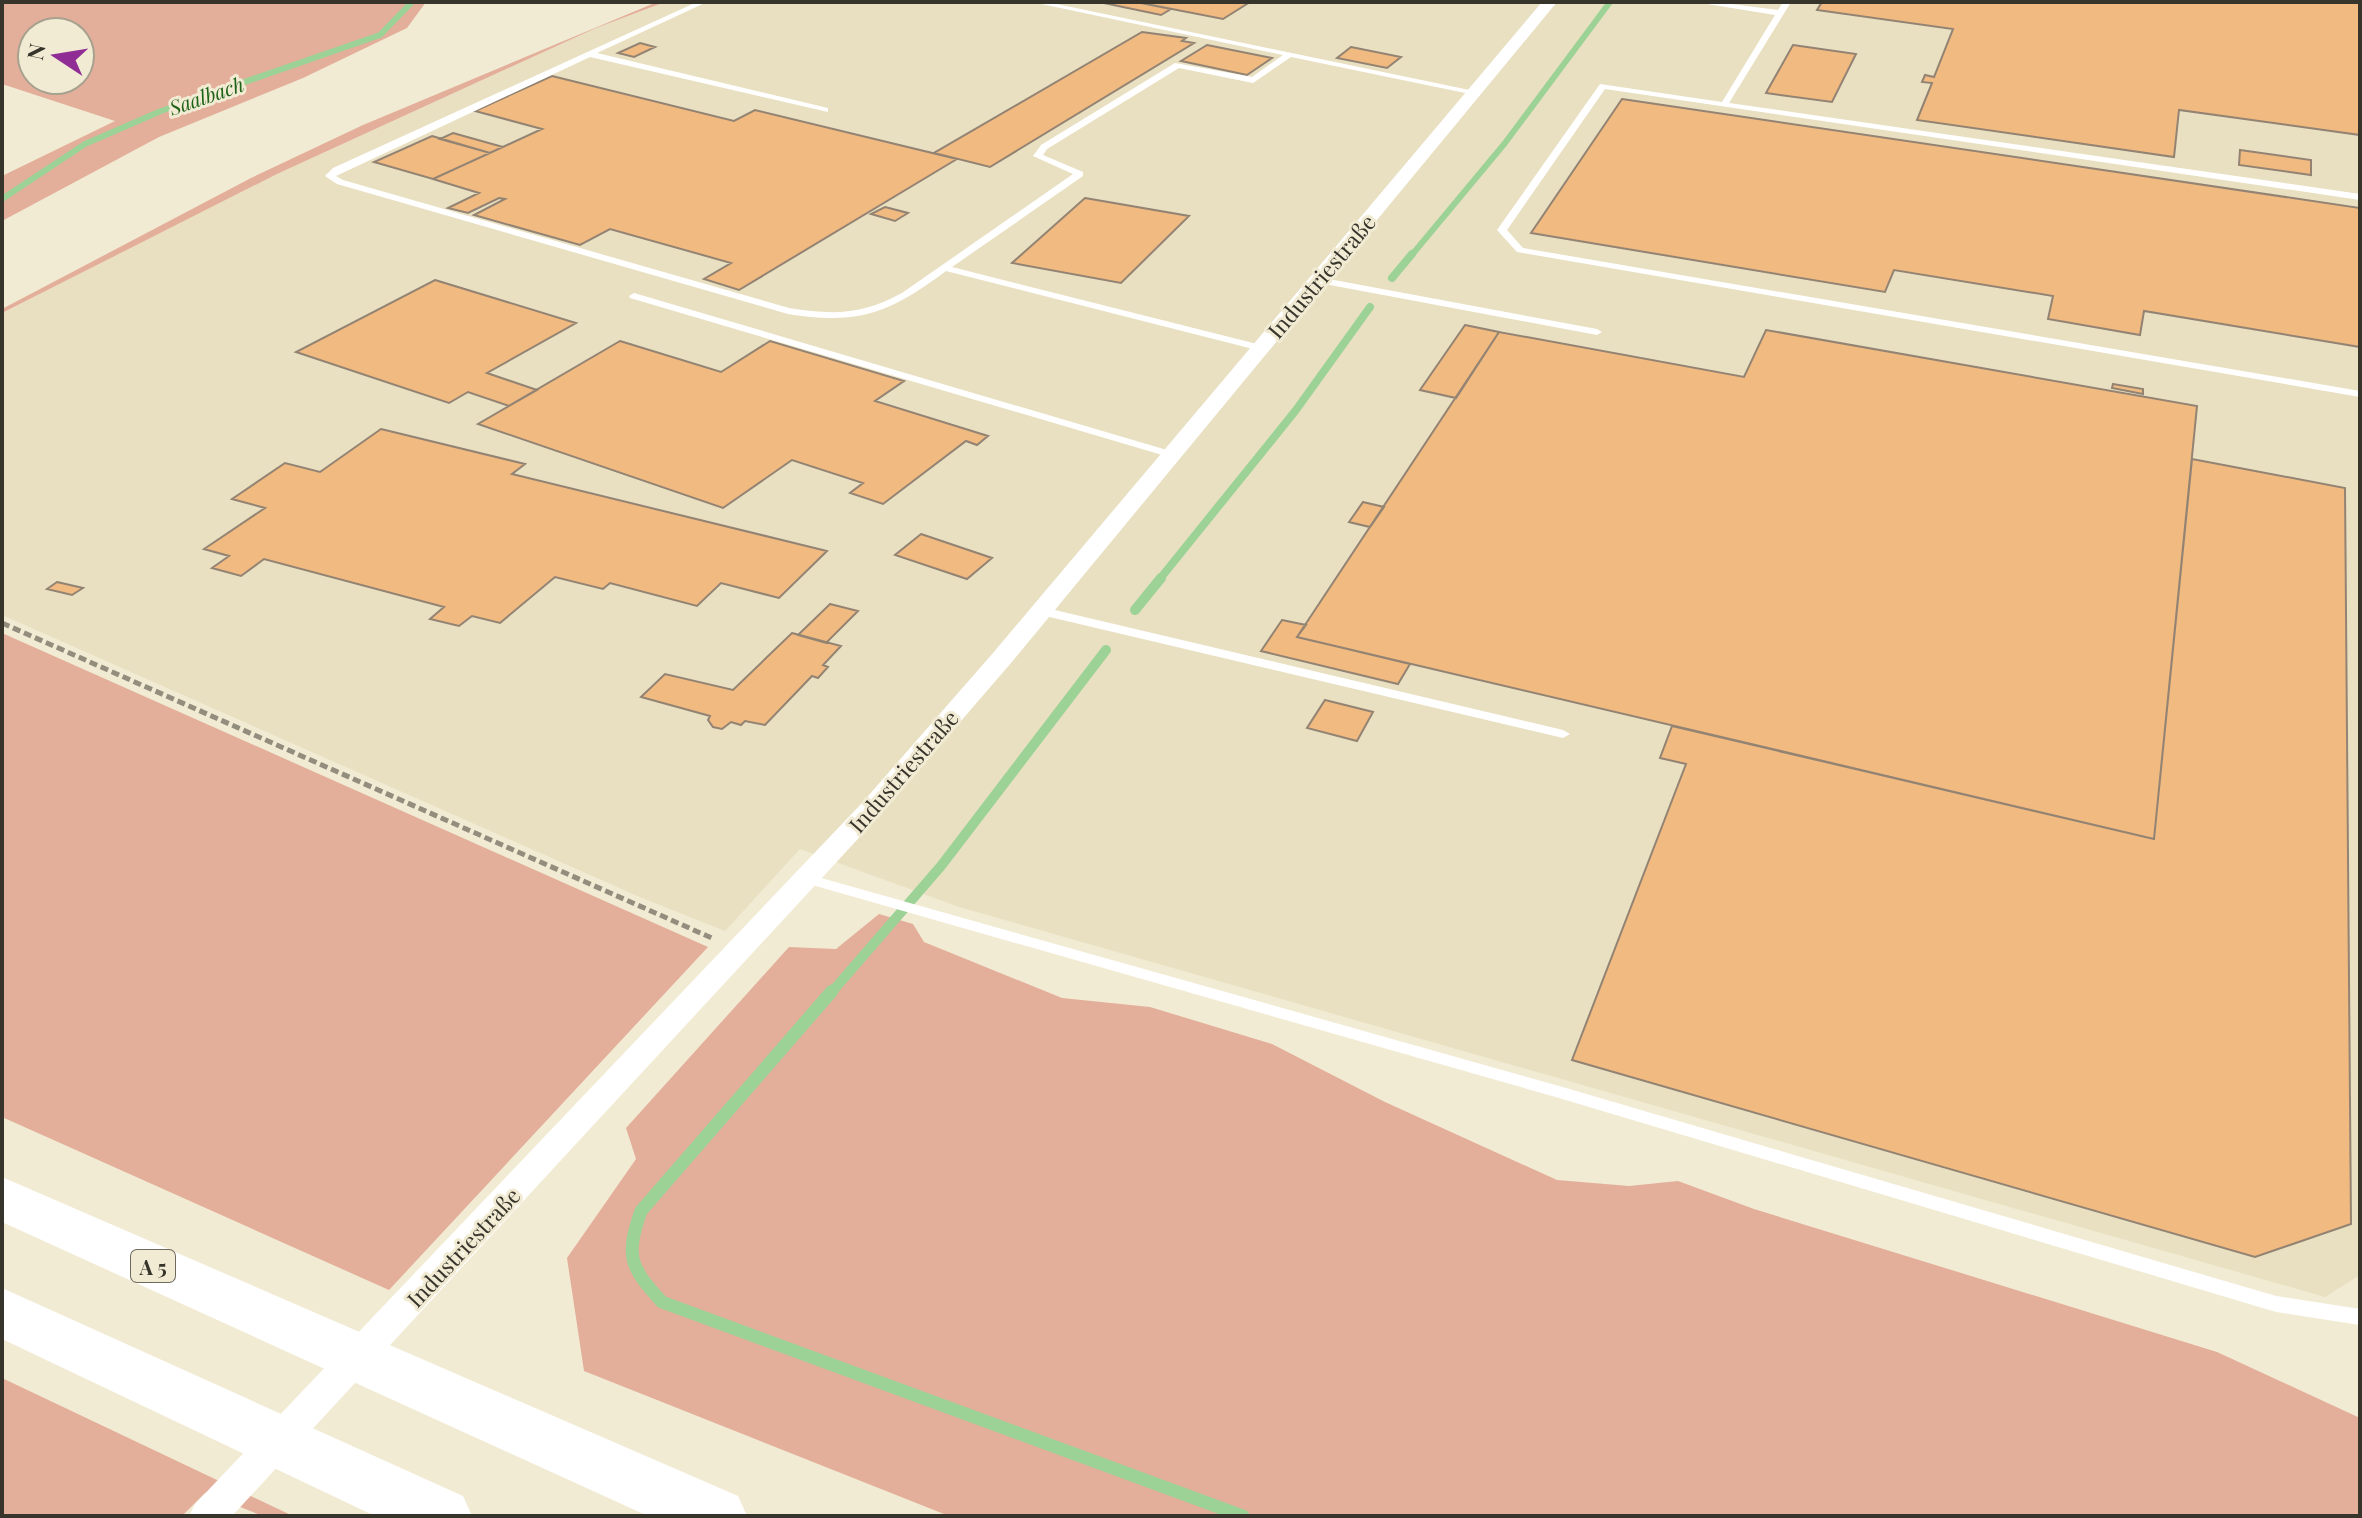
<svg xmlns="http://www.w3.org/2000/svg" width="2362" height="1518" viewBox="0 0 2362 1518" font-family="'Playfair Display',serif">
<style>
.built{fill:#e9e0c2}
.green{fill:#e3ae9a;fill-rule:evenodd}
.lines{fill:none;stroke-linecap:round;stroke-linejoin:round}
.stream-far3{stroke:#9dd297;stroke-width:6}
.stream-far2{stroke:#9dd297;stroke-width:8}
.stream-far1{stroke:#9dd297;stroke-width:10}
.stream{stroke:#9dd297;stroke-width:13}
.building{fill:#f1ba81;stroke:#938373;stroke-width:2}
.path{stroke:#928d7d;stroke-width:5;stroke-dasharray:8 4;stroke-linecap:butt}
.lane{fill:#fff;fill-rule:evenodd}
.street{fill:#fff;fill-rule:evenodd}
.highway{fill:#fff;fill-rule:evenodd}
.labels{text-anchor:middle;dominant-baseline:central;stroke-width:6;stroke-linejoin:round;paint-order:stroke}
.far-water-label{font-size:20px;font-style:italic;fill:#1d6217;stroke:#f2ebd4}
.shield{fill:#f2ebd4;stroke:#6e6b5e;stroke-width:2}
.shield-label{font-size:20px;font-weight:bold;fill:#36342b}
.street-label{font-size:22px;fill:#36342b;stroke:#f2ebd4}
</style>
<rect width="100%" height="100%" fill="#f2ebd4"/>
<path class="built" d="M665,2H2360V1275L2325,1297L959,907L800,849L725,931L642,898L2,615V313L277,174L596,28Z"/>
<path class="green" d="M2,2H426L407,28L303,78L159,137L2,221V176L115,121L2,84ZM32,32H80V80H32Z
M657,2H665L596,28L277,174L2,313V309L251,178L363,125Z
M2,633L708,947L389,1290L2,1117Z
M879,914L913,924L924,942L1062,998L1150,1007L1272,1044L1385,1102L1557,1180L1629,1186L1678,1181L1754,1209L2217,1352L2360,1418V1516H949L584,1371L567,1258L636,1159L626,1128L789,947L836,949Z
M2,1378L293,1516H263L205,1493L182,1516H2Z"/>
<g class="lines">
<path class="stream-far3" d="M2,199L85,144L161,111L380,35L412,2
M1411,256L1505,143L1610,2"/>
<path class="stream-far2" d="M1392,278L1412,254
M1159,580L1296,410L1370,307"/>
<path class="stream-far1" d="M1135,610L1161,578
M831,993L941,866L1106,650"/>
<path class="stream" d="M832,991L641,1211C625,1257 630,1267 662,1302L1243,1516"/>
</g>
<path class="building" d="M1099,2H1136L1171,9L1161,15Z
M1136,2H1250L1223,19Z
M1822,2H2360V135L2179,110L2174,157L1917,120L1932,83L1922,82L1925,75L1934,77L1953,29L1817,10Z
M1142,32L1186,38L1182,41L1194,43L990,167L934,153Z
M640,43L655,47L634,57L618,53Z
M1207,45L1272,58L1247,75L1181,61Z
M1793,45L1856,54L1832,102L1766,93Z
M1351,47L1401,57L1387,68L1337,58Z
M552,76L734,121L755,110L957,159L739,290L704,279L731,263L610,229L580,245L474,215L505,199L499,198L468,213L448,208L479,193L433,179L542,129L475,111Z
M1622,99L2360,208V347L2144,311L2140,335L2048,319L2053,296L1894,270L1885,292L1531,233Z
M453,133L503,147L490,153L440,139Z
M432,136L490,153L433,179L374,162Z
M2240,150L2311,160V175L2239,165Z
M1085,198L1189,216L1121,283L1012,263Z
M885,207L908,213L895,221L871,214Z
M435,280L576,323L487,373L537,390L509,406L468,392L449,403L296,352Z
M1465,325L1499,332L1456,398L1420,390Z
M1766,330L2197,406L2154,839L1297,637L1499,332L1744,377Z
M620,341L721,372L770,341L904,381L875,401L988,436L977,445L966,441L883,504L850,493L863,483L792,460L723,508L478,424Z
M2113,384L2143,389V394L2112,388Z
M381,429L525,464L512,474L827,551L779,598L721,583L697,606L610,583L603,589L555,577L500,623L472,616L459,626L430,619L444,607L264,559L241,576L212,568L229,556L204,549L265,508L232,499L285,463L320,472Z
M2192,459L2345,488L2351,1224L2255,1257L1572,1060L1686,764L1660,758L1672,726L2154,839Z
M1363,502L1384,507L1370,527L1349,522Z
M921,534L992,558L967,579L895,555Z
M57,582L83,588L72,595L47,589Z
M830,604L858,611L826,643L798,635Z
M1282,620L1306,625L1297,637L1410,664L1398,684L1261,651Z
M792,633L841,646L823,665L828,667L818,678L812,676L765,725L745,721L741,725L731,722L722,729L713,727L708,720L710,716L641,697L665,674L733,690Z
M1325,700L1373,712L1357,741L1307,728Z"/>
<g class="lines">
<path class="path" d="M2,623L714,939"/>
<path class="lane" d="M697,2H707L597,53L828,108V112L590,57L336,176L343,180L789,308C834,315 862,315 902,293L1073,174L1033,156L1041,145L1175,63L1252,77L1283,55L1032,2H1047L1479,92L1475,95L1291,57L1253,83L1179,68L1047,149L1043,155L1083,172V176L952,267L1265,346V350L1261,351L946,271C888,314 859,325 788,314L337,184L325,176L333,168Z
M1695,2H1716L1778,10L1783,2H1791L1729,103L2360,194V200L1605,89L1507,230L1523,248L2360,391V397L1517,252L1497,230L1600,84L1722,102L1775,15Z
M1318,277L1597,329L1602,332L1597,335L1314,282L1313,280Z
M634,293L1177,453L1179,455L1177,457H1169L630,298L629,296Z
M1042,607L1563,730L1570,734L1563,738L1037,614L1036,611L1037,608Z
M807,874L1559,1086L2276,1296L2360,1309V1325L2276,1312L1559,1098L802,882L800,879Z"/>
<path class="street" d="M1542,2H1557L1011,663L880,815L232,1516H189L195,1504L862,803L993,653Z"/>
<path class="highway" d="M2,1177L738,1496L747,1516H648L2,1222Z
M2,1288L463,1496L472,1516H375L2,1339Z"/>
</g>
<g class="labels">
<g class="far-water-label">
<text transform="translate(206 95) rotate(-19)">Saalbach</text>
</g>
<rect class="shield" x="131" y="1250" width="44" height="32" rx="6"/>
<g class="shield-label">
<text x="153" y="1266">A 5</text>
</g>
<g class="street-label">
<text transform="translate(1321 276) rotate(-50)">Industriestraße</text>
<text transform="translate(903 771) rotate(-49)">Industriestraße</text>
<text transform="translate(463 1247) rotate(-47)">Industriestraße</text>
</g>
</g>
<rect width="2362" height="1518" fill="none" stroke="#36342b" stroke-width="8"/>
<g transform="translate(56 56) rotate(282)"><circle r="38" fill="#f2ebd4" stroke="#a7a290" stroke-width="2"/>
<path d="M0-6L14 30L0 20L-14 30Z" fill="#902d95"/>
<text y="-12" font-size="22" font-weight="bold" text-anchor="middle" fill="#36342b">N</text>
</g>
</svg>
